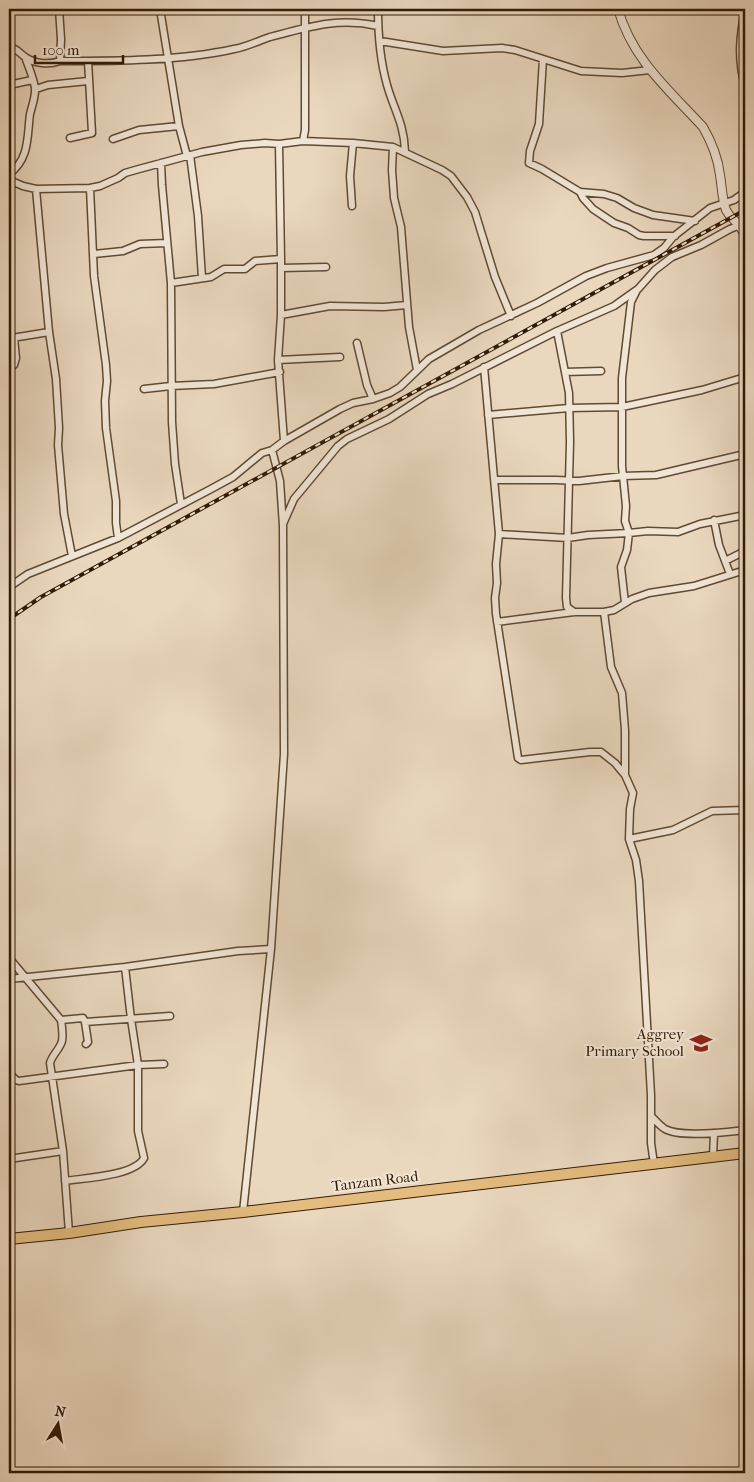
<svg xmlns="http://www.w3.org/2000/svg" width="754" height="1482" viewBox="0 0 754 1482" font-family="'IM FELL French Canon',serif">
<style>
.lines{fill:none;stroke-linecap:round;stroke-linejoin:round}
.minor-casing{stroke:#604a33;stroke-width:9}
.tertiary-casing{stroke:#604a33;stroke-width:10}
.trunk-casing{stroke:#321b05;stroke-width:12}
.minor{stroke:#f1e5d5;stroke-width:6}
.tertiary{stroke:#f1e5d5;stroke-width:8}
.trunk{stroke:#e4bc7f;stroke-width:10}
.rail-casing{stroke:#321b05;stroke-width:4}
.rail{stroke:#f1e5d5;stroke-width:2;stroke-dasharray:5.5;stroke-linecap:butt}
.labels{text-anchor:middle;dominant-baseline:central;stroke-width:4;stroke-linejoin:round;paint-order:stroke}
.poi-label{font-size:15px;fill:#321b05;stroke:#f1e5d5;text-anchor:end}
.street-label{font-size:15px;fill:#321b05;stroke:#f1e5d5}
</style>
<rect width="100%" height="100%" fill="#e9d7be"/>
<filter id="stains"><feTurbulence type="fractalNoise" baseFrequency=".004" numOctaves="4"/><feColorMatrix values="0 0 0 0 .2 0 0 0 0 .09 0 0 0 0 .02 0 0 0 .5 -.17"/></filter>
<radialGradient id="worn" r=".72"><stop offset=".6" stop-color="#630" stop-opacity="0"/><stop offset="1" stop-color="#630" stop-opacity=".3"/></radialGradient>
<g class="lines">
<g class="minor-casing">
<path id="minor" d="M59,9L61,39L60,61
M160,9L179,126L187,156
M378,9C378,34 380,60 387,85C394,110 404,123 405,151
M745,9C740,36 737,58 745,86
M380,41L443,51L502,48L515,50L581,71L622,73L650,70
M9,47C18,49 18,52 25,57C35,64 49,65 60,61C116,61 180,61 234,49C246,47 258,41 270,37C308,27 338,17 378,26
M543,59L539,124L530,151L529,163L542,169L580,192L604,194L617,198L634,208L653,215L695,221
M9,85L32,80
M36,89L48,85L88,81
M70,138L92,133L88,61
M113,139L139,130L179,126
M303,141L305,130V9
M279,144L281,259V315L278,360L284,441
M393,147L392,170L394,198L401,227L409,327L417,370
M190,155L198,216L202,278
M161,163L162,185L171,283L172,422L175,464L181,504
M9,174C30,159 27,136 30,114C32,106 35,98 35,91C36,84 28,65 25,57
M9,180L23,186L36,189L90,188L100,186L118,178L125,173L139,169L202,152L241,145L265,143L279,144L303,141L353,143L393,147L442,170L451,176L467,197L475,212L495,277L511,316
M90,188L94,276L106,365L107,381L105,401L106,428L116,501V523L118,538
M36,189L49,332L56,379L59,428L58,445L64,514L72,556
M580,192L583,198L593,209L614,223L628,228L639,235L644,236H675
M352,206L350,176L353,143
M94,254L123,251L140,244L167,243
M281,268L326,267
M171,283L211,277L224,269H245L255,261L281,259
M281,315L330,306L384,307L407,305
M9,320L10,337L12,338L49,332
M557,331L569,393L570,442L566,598L567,607L574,612
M357,343L367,385L373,399
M278,360L340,357
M9,367L14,365L16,358L14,338
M484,367L499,534L496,564L497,583L495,598L496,614L518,758L521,760L590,752H601L615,763L625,775L633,793L630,809L629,839L636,860L639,881L651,1095V1116C655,1120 660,1126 665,1129C681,1138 727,1132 745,1130
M565,372L601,371
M144,389L171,386L214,384L280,372
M488,415L569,408L622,407L702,390L745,377
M495,480H556L579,481L623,476L656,475L745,454
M714,520L719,545L730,574
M283,524L294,499L338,446L347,439L389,419L428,394L452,384L557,331L614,306L638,289L655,270L672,257L701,245L730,229L745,223
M499,534L568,538L588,535L629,533L648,531L678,532L700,524L745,515
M725,561L745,551
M9,587L28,574L118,538L211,489L233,477L262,453L272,450L284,441L340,409L353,403L373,399L390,393L400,387L429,359L479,330L537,303L586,276L607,268L654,255L664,248L673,237L710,208L734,200L745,192
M625,603L621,567L627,550L629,533L625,521L626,506L622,466V378L631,302L637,290
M604,612L611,667L622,693L625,730V775
M497,622L574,612H604L614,610L632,599L649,593L694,586L745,570
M629,839L673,830L712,811L745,810
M744,890H745
M9,958L61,1020C62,1026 63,1035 62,1041C60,1049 52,1055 50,1063L63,1151L69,1233
M9,979L125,967L238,951L271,949
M61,1020L83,1018L85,1022L88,1042L86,1044
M85,1022L170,1016
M9,1073L16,1080L19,1081L138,1065L164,1064
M651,1116V1143L654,1164
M713,1157L714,1133
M9,1159L63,1151
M65,1181C84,1178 135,1176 144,1158L138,1131V1065L131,1019L125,967
M243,1212L271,949L284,754L283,526L280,481L272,450"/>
</g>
<g class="tertiary-casing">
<path id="tertiary" d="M618,9C632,59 669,90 703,127C711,141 718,158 720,175C722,187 722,199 726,210C730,218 734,219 739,225C741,228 743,232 745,235"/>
</g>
<g class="trunk-casing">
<path id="trunk" d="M9,1239L69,1233L141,1222L243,1212L745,1153"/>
</g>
<use href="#minor" class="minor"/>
<use href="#tertiary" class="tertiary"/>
<use href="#trunk" class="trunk"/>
<g class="rail-casing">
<path id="rail" d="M9,619L41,597L745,210"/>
</g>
<use href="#rail" class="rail"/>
</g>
<defs>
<g id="school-bare" transform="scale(1.725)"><path d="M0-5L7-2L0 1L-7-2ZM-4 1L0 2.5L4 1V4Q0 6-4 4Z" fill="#8f2418" stroke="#f1e5d5" stroke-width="2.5" paint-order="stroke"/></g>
</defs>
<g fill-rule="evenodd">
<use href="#school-bare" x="701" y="1043"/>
</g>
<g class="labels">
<g class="poi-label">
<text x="684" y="1034">Aggrey<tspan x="684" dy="17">Primary School</tspan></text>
</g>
<g class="street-label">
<text transform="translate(375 1181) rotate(-7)">Tanzam Road</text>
</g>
</g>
<rect width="754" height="1482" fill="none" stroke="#e9d7be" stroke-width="30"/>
<rect x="10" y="10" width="734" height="1462" fill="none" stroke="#321b05" stroke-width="2.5"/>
<rect x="15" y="15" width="724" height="1452" fill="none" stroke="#321b05"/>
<g transform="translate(58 1424) rotate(11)" stroke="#f1e5d5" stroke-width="4" paint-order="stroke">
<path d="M0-4L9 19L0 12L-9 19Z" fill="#321b05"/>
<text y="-8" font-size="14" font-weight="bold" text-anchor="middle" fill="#321b05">N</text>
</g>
<path d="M35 55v8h88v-8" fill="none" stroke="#321b05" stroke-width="2.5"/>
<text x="42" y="55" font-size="15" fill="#321b05" stroke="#f1e5d5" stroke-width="4" paint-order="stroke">100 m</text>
<rect width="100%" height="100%" filter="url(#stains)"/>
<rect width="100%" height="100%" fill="url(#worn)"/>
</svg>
